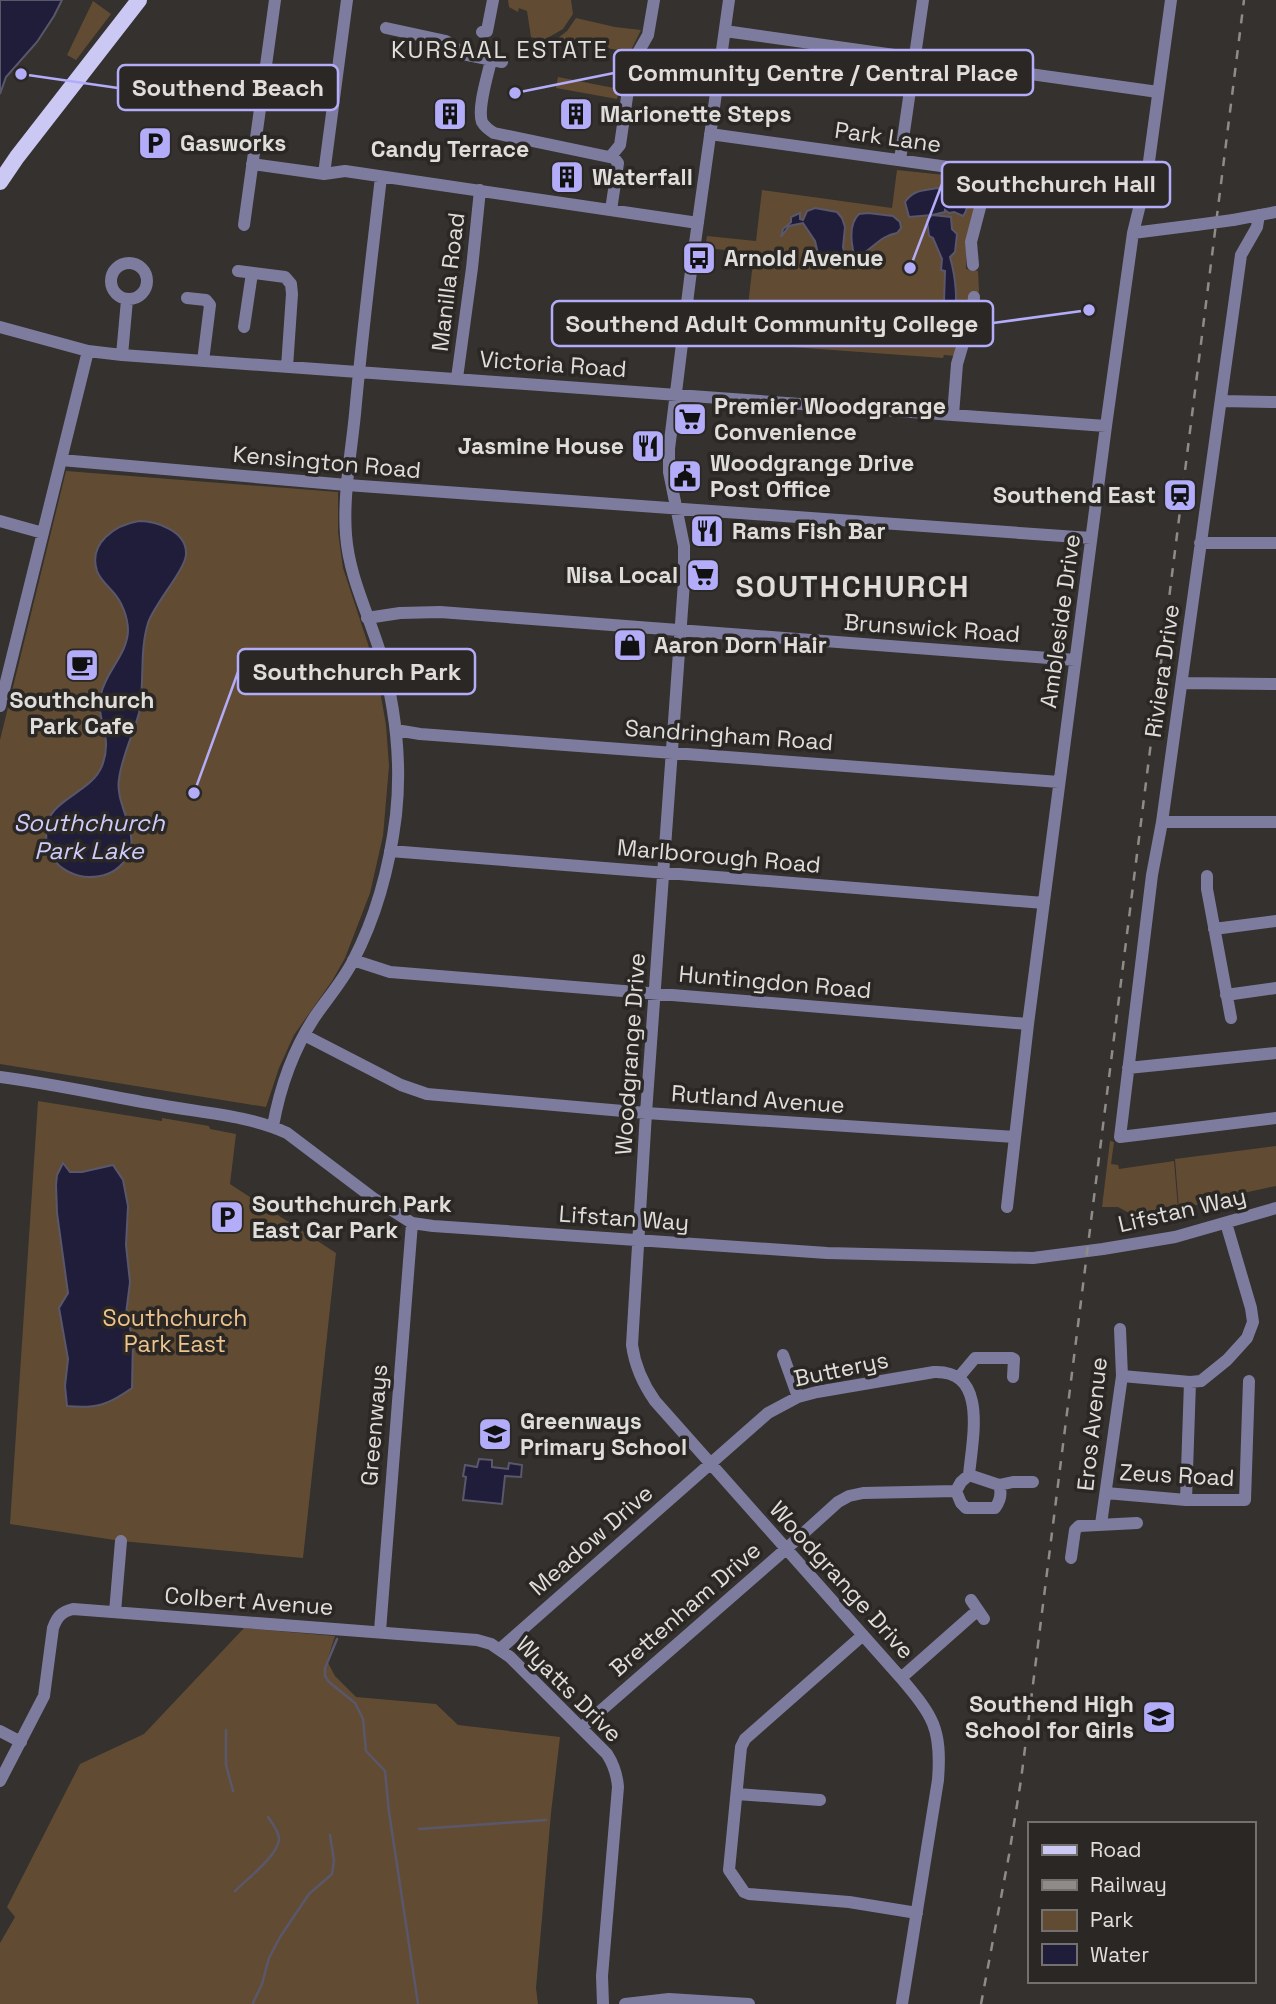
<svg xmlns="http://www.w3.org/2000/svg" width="1276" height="2004" viewBox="0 0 1276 2004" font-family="'Space Grotesk',sans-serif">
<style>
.green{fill:#614c33}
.water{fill:#201d3b;stroke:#5a576b;stroke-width:2}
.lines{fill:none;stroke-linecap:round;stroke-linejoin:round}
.stream{stroke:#5a576b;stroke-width:2.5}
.minor{stroke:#7e7c9e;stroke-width:12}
.major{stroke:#cbc9f4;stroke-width:16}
.rail{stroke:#8e8b88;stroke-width:2.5;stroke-dasharray:9 9;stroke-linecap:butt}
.minor-bridge{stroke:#7e7c9e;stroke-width:12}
.labels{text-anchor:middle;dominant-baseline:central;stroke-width:7;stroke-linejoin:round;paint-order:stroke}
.poi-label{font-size:23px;font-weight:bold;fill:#e0dedb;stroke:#2a2724;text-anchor:start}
.street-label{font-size:23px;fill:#e0dedb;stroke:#2a2724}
.park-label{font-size:23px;fill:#efc48d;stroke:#2a2724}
.neighbourhood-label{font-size:24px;letter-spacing:2px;fill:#e0dedb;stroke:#2a2724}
.water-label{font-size:24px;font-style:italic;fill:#cecbfd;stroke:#2a2724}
.district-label{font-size:30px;font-weight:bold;letter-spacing:2px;fill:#e0dedb;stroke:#2a2724}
.leader{fill:none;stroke:#b3adf9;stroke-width:2.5}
.callout-dot{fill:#b3adf9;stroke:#2a2724;stroke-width:2.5}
.callout{fill:#2a2724;stroke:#b3adf9;stroke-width:2.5}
.callout-label{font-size:24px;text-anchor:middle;font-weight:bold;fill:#e0dedb}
</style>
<rect width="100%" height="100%" fill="#34312e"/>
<path class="green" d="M508,0H571L573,14L563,29L544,40L531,37L527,11L519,8L518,12L509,7Z
M93,1L111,14L76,60L67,55Z
M576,18L615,27L641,30L630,52L565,41L553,55L549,45L567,31Z
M558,77L619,89L617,99L556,88Z
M897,170L973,178L980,185L967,240L966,269L978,271L979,291L970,312L956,356L944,355L943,358L778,346L777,344L744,341L754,253L705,248L707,236L756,241L762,190L892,208Z
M66,471L338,492V532L343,568L368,644L380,691L386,725L389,766L383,836L370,893L345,958L332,981L294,1035L279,1068L266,1107L0,1064V740Z
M38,1101L162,1121V1118L209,1126L210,1129L236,1134L230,1184L336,1253L303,1558L121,1541L10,1524Z
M1110,1141L1114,1142L1111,1164L1118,1165L1119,1169L1174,1161L1178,1209L1133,1215L1118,1207H1102Z
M1276,1146V1186L1216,1199L1179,1210L1175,1159Z
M244,1628L335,1636L327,1661L335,1676L356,1697L436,1704L458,1725L560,1737L551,1813L536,1988L538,2004H0V1943L15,1917L7,1907L80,1764L144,1734Z"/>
<path class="water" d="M0,0H62L54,16L37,42L6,77L0,94Z
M937,188L946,191V197L950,191C964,193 972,204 963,216L954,212L949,213L945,210V212L932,215L951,217L952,229L957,234L955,252L950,257C955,275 960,305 951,322L939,318L910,323L908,320L911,315L927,311L937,312V307L944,302L945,271L941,270L942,259L933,238L929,236L927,220L932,215L909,217L905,202C914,189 924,191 937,188Z
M815,208L837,212L842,218L845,227L843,247L847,264L838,261L820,262L815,241L803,223L789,226L781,237L783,229L791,222V217L800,213V219L803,220L807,211Z
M868,213L893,216L900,222L901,228L897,233C877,236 870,255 854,255C851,242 849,223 859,214Z
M139,521C156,521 187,531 186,554C186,569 154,604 148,623C139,653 145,683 139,713C133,735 122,756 119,779C114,807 147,840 122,864C114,873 101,877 89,877C76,877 59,869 53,858C48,850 46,841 46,832C45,800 91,794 102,766C114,735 95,721 101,694C106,671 127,655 128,631C128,617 122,602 113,592C107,585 100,579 97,571C88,543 115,525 139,521Z
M63,1163L70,1172H82L113,1165L123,1180L128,1206L126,1245L130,1282L126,1314L133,1340L132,1388C108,1405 96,1409 67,1406L65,1386L68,1359L59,1308L68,1293L57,1213L56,1185L57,1175Z
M479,1459L492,1460V1467L508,1469L509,1463L522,1465L521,1477L505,1476L502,1504L463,1500L466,1477L463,1476L465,1465L477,1467Z"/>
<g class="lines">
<path class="stream" d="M337,1639L325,1668V1676L329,1682L355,1703L363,1719L366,1751L385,1771L389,1812L418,2004
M226,1730V1765L233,1791
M419,1829L546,1820
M235,1891C246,1880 280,1854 279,1838C278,1830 272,1823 268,1817
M253,2003L262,1984L269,1958L280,1937L309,1894L332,1874L334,1861L330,1835"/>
<path class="minor" d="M729,0L690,279L669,449V472L684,546V582L646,1113L632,1345C635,1367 643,1384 655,1401L901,1678C933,1716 942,1728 938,1780L902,2004
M386,28L446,41L463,54L502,62
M725,31L1158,92
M482,32L487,31L493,0
M491,60C488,75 477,108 482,122C485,127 489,130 494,133L614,158L618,163L611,210
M710,134L1143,194
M611,156L620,145L632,63L648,35L654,0
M900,160L923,0
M252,164L324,174L345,171L698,223
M324,174L347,0
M1259,215L1257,227L1241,255L1162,822L1152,875L1120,1137L1276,1118
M1233,220L1276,212
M244,225L275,0
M1133,233L1196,225
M111 281a18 18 0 1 1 36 0a18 18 0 1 1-36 0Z
M973,265L971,242L982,200L985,172
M238,271L285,277L291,284L292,294L287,367
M187,298L206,300L210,305L203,361
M0,327L88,351L122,355L1106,426
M244,327L252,273
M122,355L127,300
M457,378L472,268L480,190
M1221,401L1276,402
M953,415L957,364L973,310L974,297
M61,460L347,485L1091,538
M0,521L43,533
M1200,543H1276
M367,618L400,613L440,612L1075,660
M1182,683L1276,684
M0,706L88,351
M396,730L420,734L1059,782
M1162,822H1276
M390,851L1044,903
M1207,876V889L1231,1018
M1214,929L1276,921
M353,960L390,972L1028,1024
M1226,995L1276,988
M304,1035L401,1085L427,1094L646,1113L1015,1137
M1128,1068L1276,1053
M0,1077C54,1084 107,1096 160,1105C203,1113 247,1115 287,1133L373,1198L412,1223L433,1226L827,1253L1033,1258L1103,1249L1175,1237L1276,1208
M273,1126C280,1087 292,1052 314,1018C327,999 342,982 353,961C376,917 390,864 396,815C402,760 395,705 380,652C368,613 349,576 346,535C343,495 351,454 355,414C362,335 372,256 381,177
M1007,1207L1028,1024L1106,426L1133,233L1147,176L1171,0
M783,1355L798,1397
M1122,1376L1190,1382L1201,1381L1227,1360L1247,1338L1253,1322L1251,1308L1226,1223
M959,1377L975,1358H1012L1014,1359L1013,1377
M999,1485L1013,1482H1033
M956,1491L961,1503L966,1508H995C1000,1501 1002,1493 999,1485L969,1475
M1106,1493L1186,1500H1245L1249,1381
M1186,1500L1190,1382
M1101,1524L1122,1376L1120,1329
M1071,1558L1075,1530L1079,1526L1137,1523
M971,1600L984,1619
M115,1612L121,1541
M380,1631L412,1223
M863,1635L745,1739L741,1747L729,1870L744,1892L749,1894L849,1902L917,1913
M500,1649L768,1413L798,1397L817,1392L934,1372C989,1370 972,1440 969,1475L961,1482L956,1491L863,1493L849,1496L838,1502L786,1549L581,1728
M901,1678L978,1610
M0,1731L21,1742
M0,1781L44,1696L53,1628C57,1617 61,1612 73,1609L477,1640L491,1644L510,1657L607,1754C614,1765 617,1774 618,1787L602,1976L603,2004
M737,1794L820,1800
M625,2004L669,1999L749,2004"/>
<path class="major" d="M0,182L17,157L139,0"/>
<path class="rail" d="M981,2004L1009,1855L1021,1780L1244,0"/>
<path class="minor-bridge" d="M1196,225L1233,220"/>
</g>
<defs>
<g id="building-square" transform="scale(1.75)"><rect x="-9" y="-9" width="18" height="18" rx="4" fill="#b3adf9" stroke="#2a2724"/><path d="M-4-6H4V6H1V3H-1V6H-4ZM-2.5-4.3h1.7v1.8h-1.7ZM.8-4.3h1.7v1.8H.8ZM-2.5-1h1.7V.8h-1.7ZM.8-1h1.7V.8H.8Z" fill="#111"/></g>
<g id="parking-square" transform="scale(1.75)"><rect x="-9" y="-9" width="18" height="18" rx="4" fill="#b3adf9" stroke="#2a2724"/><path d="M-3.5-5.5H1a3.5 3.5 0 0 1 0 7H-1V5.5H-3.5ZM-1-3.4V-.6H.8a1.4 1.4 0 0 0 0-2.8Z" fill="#111"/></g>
<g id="bus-square" transform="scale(1.75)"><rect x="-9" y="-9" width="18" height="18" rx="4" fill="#b3adf9" stroke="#2a2724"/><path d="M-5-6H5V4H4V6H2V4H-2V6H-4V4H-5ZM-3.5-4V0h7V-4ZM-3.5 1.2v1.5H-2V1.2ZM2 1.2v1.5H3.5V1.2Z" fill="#111"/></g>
<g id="supermarket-square" transform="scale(1.75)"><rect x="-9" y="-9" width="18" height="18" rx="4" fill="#b3adf9" stroke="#2a2724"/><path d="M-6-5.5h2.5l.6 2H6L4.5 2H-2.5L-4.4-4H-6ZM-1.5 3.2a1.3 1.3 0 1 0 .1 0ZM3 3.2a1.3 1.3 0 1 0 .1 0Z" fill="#111"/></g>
<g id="restaurant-square" transform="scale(1.75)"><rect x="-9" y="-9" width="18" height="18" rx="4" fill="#b3adf9" stroke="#2a2724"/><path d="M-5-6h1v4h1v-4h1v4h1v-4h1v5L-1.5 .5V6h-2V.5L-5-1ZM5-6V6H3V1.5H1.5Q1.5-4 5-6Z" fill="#111"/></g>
<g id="civic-square" transform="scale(1.75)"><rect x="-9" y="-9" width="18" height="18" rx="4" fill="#b3adf9" stroke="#2a2724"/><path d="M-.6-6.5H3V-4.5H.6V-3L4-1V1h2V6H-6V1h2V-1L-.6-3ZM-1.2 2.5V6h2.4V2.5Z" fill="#111"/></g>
<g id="station-square" transform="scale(1.75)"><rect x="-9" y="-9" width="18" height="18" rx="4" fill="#b3adf9" stroke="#2a2724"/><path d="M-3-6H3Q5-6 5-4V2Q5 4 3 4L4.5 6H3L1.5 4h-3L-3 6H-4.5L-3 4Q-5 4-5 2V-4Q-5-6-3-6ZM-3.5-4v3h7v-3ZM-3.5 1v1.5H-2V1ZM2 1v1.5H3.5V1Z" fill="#111"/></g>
<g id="shop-square" transform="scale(1.75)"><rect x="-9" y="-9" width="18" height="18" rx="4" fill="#b3adf9" stroke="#2a2724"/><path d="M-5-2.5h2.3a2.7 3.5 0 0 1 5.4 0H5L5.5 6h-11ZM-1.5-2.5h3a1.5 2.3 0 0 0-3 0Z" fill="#111"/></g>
<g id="cafe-square" transform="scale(1.75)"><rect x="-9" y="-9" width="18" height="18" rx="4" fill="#b3adf9" stroke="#2a2724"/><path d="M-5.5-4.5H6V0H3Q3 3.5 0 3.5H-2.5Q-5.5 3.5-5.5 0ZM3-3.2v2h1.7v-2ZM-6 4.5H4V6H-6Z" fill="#111"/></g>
<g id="school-square" transform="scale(1.75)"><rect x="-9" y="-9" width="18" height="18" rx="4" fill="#b3adf9" stroke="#2a2724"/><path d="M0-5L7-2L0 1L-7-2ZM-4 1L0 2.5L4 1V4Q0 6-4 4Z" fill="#111"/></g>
</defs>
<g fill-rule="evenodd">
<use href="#building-square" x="450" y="114"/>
<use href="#building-square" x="576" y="114"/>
<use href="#parking-square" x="155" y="143"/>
<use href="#building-square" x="567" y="177"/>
<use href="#bus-square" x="699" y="258"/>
<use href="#supermarket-square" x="690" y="419"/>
<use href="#restaurant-square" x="648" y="446"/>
<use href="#civic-square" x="685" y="476"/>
<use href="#station-square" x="1180" y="495"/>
<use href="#restaurant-square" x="707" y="531"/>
<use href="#supermarket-square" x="703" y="575"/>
<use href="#shop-square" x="630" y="645"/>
<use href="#cafe-square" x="82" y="665"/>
<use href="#parking-square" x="227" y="1217"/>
<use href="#school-square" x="495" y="1434"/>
<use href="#school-square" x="1159" y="1717"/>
</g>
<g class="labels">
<g class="poi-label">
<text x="600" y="114">Marionette Steps</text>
<text x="180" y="143">Gasworks</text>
<text x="450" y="149" text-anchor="middle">Candy Terrace</text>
<text x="592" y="177">Waterfall</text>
<text x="724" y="258">Arnold Avenue</text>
<text x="714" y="406">Premier Woodgrange<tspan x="714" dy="26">Convenience</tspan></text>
<text x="624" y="446" text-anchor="end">Jasmine House</text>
<text x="710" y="463">Woodgrange Drive<tspan x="710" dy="26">Post Office</tspan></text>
<text x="1156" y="495" text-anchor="end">Southend East</text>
<text x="732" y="531">Rams Fish Bar</text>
<text x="678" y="575" text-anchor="end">Nisa Local</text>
<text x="654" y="645">Aaron Dorn Hair</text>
<text x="82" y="700" text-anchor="middle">Southchurch<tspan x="82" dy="26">Park Cafe</tspan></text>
<text x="252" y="1204">Southchurch Park<tspan x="252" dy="26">East Car Park</tspan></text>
<text x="520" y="1421">Greenways<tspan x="520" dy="26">Primary School</tspan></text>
<text x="1134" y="1704" text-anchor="end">Southend High<tspan x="1134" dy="26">School for Girls</tspan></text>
</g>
<g class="street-label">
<text transform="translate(888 137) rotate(8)">Park Lane</text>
<text transform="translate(448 282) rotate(-83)">Manilla Road</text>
<text transform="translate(553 364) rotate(4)">Victoria Road</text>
<text transform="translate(327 462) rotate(5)">Kensington Road</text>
<text transform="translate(1060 621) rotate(-82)">Ambleside Drive</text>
<text transform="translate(932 628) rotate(4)">Brunswick Road</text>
<text transform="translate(1162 671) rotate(-82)">Riviera Drive</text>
<text transform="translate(729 735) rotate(4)">Sandringham Road</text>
<text transform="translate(719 856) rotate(5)">Marlborough Road</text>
<text transform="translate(775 982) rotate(5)">Huntingdon Road</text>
<text transform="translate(630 1054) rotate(-86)">Woodgrange Drive</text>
<text transform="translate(758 1099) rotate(4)">Rutland Avenue</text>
<text transform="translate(1182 1210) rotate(-13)">Lifstan Way</text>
<text transform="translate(624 1218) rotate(4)">Lifstan Way</text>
<text transform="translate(841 1369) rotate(-12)">Butterys</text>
<text transform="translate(1092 1424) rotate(-84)">Eros Avenue</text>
<text transform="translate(374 1425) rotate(-85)">Greenways</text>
<text transform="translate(1177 1475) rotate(3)">Zeus Road</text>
<text transform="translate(591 1540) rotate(-41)">Meadow Drive</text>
<text transform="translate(842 1580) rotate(48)">Woodgrange Drive</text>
<text transform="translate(249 1601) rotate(4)">Colbert Avenue</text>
<text transform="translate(685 1609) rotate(-41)">Brettenham Drive</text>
<text transform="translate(569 1689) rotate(45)">Wyatts Drive</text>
</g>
<g class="park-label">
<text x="175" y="1318">Southchurch<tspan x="175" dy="26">Park East</tspan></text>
</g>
<g class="neighbourhood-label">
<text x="500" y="49">KURSAAL ESTATE</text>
</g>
<g class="water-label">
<text x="89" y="822">Southchurch<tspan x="89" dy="28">Park Lake</tspan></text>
</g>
<g class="district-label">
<text x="853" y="586">SOUTHCHURCH</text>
</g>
</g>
<path class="leader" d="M515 93L614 73M21 74L118 88M910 268L942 184M1089 310L993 323M194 793L238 672"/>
<g class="callout-dot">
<circle cx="515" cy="93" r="7"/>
<circle cx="21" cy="74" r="7"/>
<circle cx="910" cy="268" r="7"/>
<circle cx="1089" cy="310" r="7"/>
<circle cx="194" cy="793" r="7"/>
</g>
<g class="callout">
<rect x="614" y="50" width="419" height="45" rx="7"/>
<rect x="118" y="65" width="220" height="45" rx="7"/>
<rect x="942" y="162" width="228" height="45" rx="7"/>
<rect x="552" y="301" width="441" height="45" rx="7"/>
<rect x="238" y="649" width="237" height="45" rx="7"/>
</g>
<g class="callout-label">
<text x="823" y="81">Community Centre / Central Place</text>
<text x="228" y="96">Southend Beach</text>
<text x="1056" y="192">Southchurch Hall</text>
<text x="772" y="332">Southend Adult Community College</text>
<text x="357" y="680">Southchurch Park</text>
</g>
<rect x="1028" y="1822" width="228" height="161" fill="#2a2724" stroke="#73706d" stroke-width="2"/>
<rect x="1042" y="1845" width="35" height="10" fill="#cbc9f4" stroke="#73706d" stroke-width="2"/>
<text x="1090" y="1857" font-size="21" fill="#e0dedb">Road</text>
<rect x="1042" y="1880" width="35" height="10" fill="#8e8b88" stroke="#73706d" stroke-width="2"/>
<text x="1090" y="1892" font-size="21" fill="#e0dedb">Railway</text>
<rect x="1042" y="1910" width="35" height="21" fill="#614c33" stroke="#73706d" stroke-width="2"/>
<text x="1090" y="1927" font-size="21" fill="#e0dedb">Park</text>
<rect x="1042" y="1944" width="35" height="21" fill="#201d3b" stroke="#73706d" stroke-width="2"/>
<text x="1090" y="1962" font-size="21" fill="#e0dedb">Water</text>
</svg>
